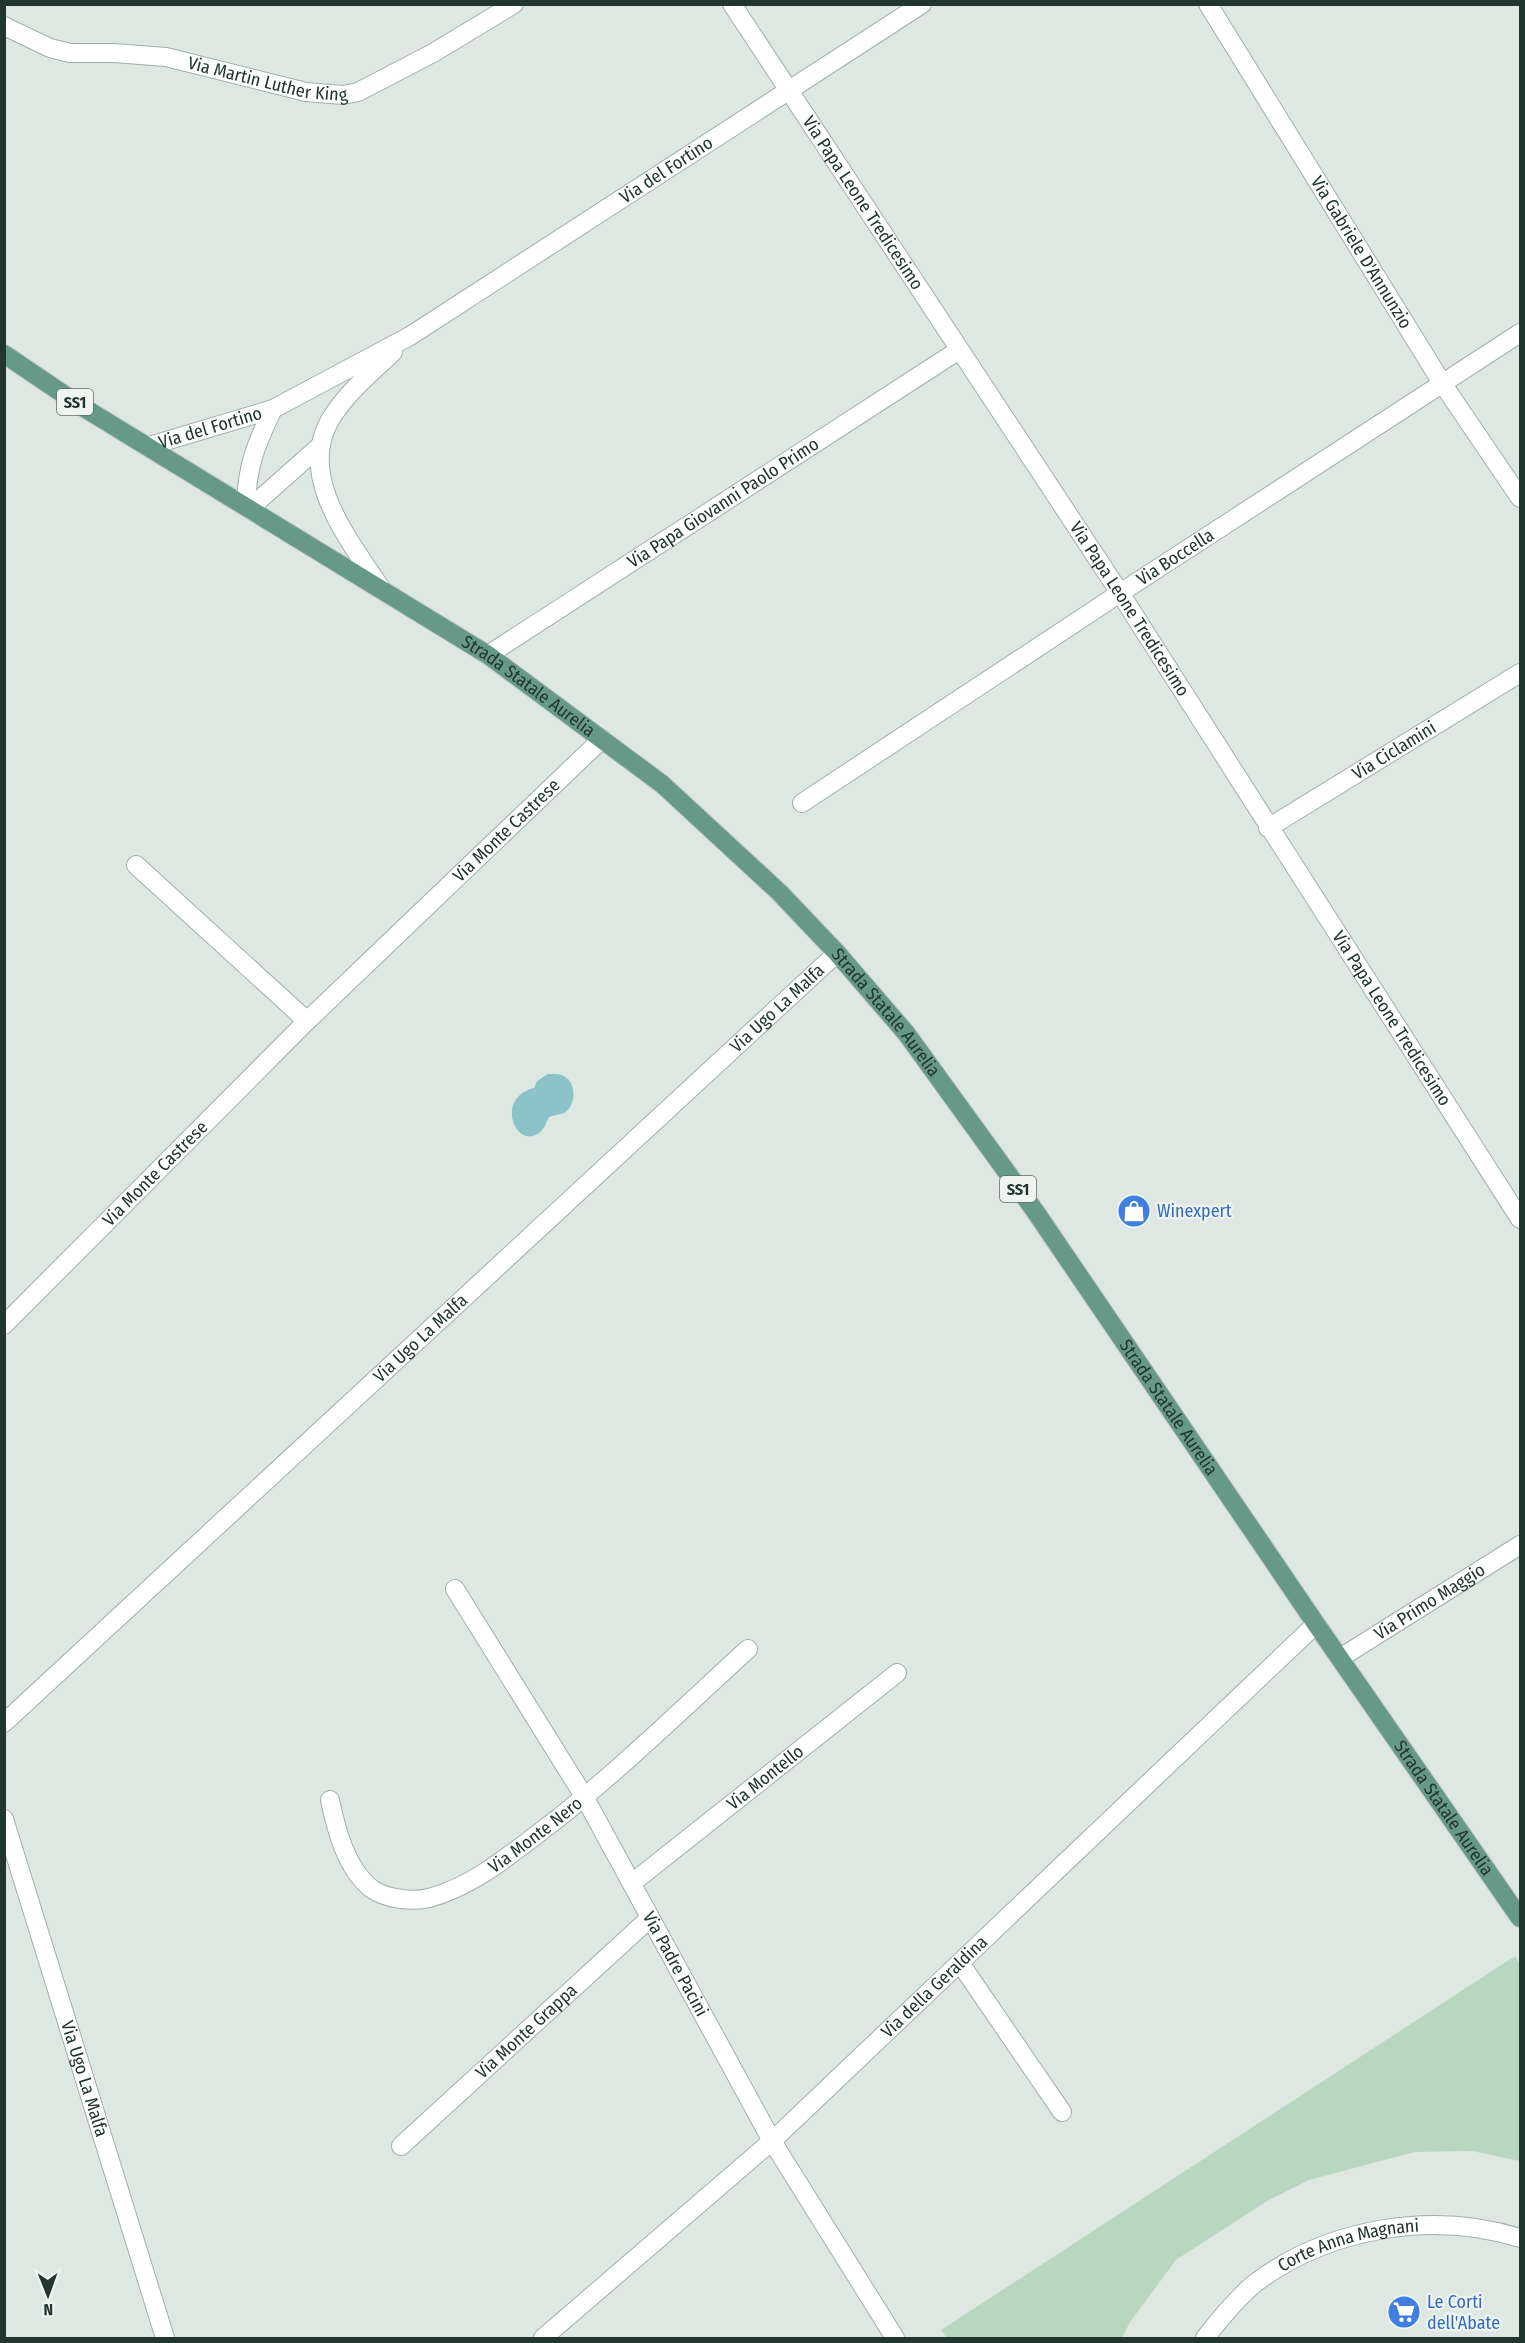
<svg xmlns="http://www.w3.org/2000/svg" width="1525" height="2343" viewBox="0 0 1525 2343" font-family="'Fira Sans Condensed',sans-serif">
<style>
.green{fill:#b9d7bf}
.water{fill:#8bc3c8}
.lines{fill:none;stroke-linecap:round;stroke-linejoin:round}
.minor-casing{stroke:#a2afa9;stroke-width:20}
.major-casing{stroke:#bcc3c1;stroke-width:20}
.minor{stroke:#fff;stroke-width:18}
.major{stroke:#679988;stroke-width:18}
.labels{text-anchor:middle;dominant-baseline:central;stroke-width:4.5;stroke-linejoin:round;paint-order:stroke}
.shield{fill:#eef5f1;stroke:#5e6f69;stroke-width:1.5}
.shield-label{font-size:16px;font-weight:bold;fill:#21362f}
.street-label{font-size:18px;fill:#21362f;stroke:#eef5f1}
.shop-label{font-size:18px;fill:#366cbe;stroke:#eef5f1;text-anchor:start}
</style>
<rect width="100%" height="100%" fill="#dee8e3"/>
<path class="green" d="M1515,1956L1520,1965V2161L1472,2151L1415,2152L1309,2180L1267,2201L1176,2260L1130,2322L1122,2338H947L941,2330Z"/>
<path class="water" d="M548,1074C555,1074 561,1073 567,1078C577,1087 575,1107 564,1113C559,1115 554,1115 549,1117C546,1122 545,1129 539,1133C516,1150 494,1098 534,1088L537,1081Z"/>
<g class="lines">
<g class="minor-casing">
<g id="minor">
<path id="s1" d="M732,4L1120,593L1520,1219"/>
<path id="s2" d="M1208,4L1442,383L1520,498"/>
<path id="s3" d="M4,26L50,48L70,53H114L166,57L306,92L343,95L358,92L433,53L514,4"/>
<path id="s4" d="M149,446L273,409L410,336L922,4"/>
<path d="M246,505C247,466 256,444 273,409"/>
<path d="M250,508L320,446"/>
<path d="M380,587C350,541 297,477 330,420C346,393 371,373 393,352"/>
<path id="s5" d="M488,655L959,350"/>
<path id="s6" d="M802,803L1120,593L1520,333"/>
<path id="s7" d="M1268,828L1520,673"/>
<path d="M136,865L307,1021"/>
<path id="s8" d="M4,1325L307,1021L602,739"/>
<path id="s9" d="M455,1589L585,1798L772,2141L895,2338"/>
<path id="s10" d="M1340,1658L1520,1545"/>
<path id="s11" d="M4,1723L837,953"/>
<path id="s12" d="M330,1800C336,1829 346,1869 372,1889C386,1899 413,1902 429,1898C470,1887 502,1861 535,1836C611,1779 678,1713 748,1649"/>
<path id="s13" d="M4,1819L165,2338"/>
<path id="s14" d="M632,1883L897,1673"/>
<path d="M960,1963L1062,2112"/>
<path id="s15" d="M401,2146L650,1918"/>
<path id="s16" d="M543,2338L772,2141L1316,1624"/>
<path id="s17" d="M1205,2338C1219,2320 1236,2299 1254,2284C1329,2227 1432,2211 1520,2238"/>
</g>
</g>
<g class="major-casing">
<g id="major">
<path id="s18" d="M4,354L81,406L488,655L662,784L779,892L837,953L906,1033L1035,1211L1316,1624L1520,1918"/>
</g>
</g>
<use href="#minor" class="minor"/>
<use href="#major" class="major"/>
</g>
<defs>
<g id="shop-disc" transform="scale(1.725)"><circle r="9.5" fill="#3f7fe0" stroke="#eef5f1"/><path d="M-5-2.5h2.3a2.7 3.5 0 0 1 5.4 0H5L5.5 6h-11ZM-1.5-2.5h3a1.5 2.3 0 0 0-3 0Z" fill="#fff"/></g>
<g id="supermarket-disc" transform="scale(1.725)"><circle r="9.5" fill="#3f7fe0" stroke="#eef5f1"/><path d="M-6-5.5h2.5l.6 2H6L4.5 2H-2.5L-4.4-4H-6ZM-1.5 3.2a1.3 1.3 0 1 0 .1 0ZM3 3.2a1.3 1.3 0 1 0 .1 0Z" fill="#fff"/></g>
</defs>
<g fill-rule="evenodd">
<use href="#shop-disc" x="1134" y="1211"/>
<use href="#supermarket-disc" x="1404" y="2312"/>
</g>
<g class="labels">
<g class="shield">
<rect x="57" y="389" width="36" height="26" rx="4.5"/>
<rect x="1000" y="1176" width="36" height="26" rx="4.5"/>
</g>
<g class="shield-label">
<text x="75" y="402">SS1</text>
<text x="1018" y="1189">SS1</text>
</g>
<g class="street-label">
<text stroke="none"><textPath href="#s3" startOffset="272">Via Martin Luther King</textPath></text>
<text stroke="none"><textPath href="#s4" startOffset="590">Via del Fortino</textPath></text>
<text stroke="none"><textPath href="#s1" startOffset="238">Via Papa Leone Tredicesimo</textPath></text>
<text stroke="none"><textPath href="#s2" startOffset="292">Via Gabriele D'Annunzio</textPath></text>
<text stroke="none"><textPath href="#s4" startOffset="64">Via del Fortino</textPath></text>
<text stroke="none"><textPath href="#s5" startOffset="280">Via Papa Giovanni Paolo Primo</textPath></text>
<text stroke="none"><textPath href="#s6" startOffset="447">Via Boccella</textPath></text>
<text stroke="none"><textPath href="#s1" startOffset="724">Via Papa Leone Tredicesimo</textPath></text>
<text stroke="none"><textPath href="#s18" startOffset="621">Strada Statale Aurelia</textPath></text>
<text stroke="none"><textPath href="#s7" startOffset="148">Via Ciclamini</textPath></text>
<text stroke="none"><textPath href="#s8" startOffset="705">Via Monte Castrese</textPath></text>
<text stroke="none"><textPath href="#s11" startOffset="1053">Via Ugo La Malfa</textPath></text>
<text stroke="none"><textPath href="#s18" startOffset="1107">Strada Statale Aurelia</textPath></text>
<text stroke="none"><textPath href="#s1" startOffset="1210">Via Papa Leone Tredicesimo</textPath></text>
<text stroke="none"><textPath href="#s8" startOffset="214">Via Monte Castrese</textPath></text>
<text stroke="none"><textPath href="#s11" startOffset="567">Via Ugo La Malfa</textPath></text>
<text stroke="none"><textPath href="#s18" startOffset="1593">Strada Statale Aurelia</textPath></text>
<text stroke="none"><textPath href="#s10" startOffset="106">Via Primo Maggio</textPath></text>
<text stroke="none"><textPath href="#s14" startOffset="170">Via Montello</textPath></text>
<text stroke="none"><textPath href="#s18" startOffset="2079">Strada Statale Aurelia</textPath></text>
<text stroke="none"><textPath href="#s12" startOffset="284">Via Monte Nero</textPath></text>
<text stroke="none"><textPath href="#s9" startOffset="435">Via Padre Pacini</textPath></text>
<text stroke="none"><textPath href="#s16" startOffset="526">Via della Geraldina</textPath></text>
<text stroke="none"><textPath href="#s15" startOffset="170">Via Monte Grappa</textPath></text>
<text stroke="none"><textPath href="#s13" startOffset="272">Via Ugo La Malfa</textPath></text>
<text stroke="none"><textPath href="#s17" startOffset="177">Corte Anna Magnani</textPath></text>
</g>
<g class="shop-label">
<text x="1157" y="1211">Winexpert</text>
<text x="1427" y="2302">Le Corti<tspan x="1427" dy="21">dell'Abate</tspan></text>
</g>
</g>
<rect width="1525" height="2343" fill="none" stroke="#21362f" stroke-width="12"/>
<g transform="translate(48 2295) rotate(179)" stroke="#eef5f1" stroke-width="4.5" paint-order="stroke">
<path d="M0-4.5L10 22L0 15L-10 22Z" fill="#21362f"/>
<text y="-9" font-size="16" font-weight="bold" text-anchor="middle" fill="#21362f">N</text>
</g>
</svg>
